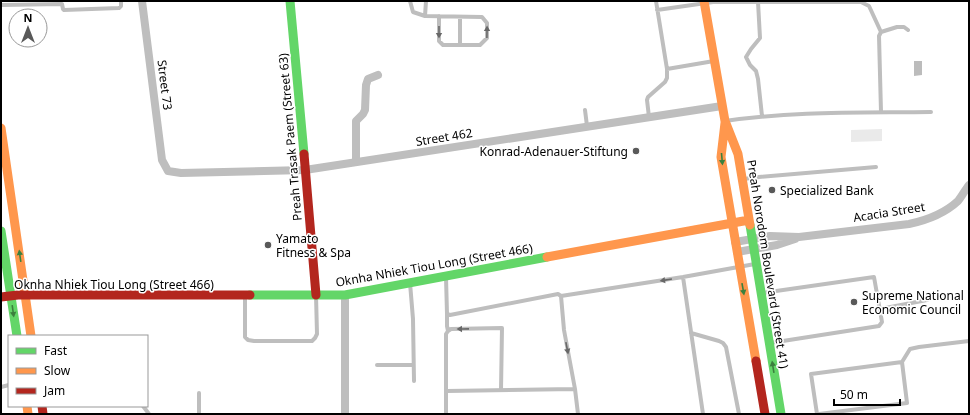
<svg xmlns="http://www.w3.org/2000/svg" width="970" height="415" viewBox="0 0 970 415" font-family="'Noto Sans',sans-serif">
<style>
.green{fill:#eaeaea}
.water{fill:#bcbcbc}
.lines{fill:none;stroke-linecap:round;stroke-linejoin:round}
.lane{stroke:#bebebe;stroke-width:4}
.street{stroke:#bebebe;stroke-width:8}
.fast{stroke:#63d668;stroke-width:9}
.slow{stroke:#ff974d;stroke-width:9}
.jam{stroke:#b3261e;stroke-width:9}
.oneway{fill:#686868}
.oneway2{fill:#3b803e}
.poi-dot{fill:#595959;stroke:#fff;stroke-width:1.5}
.labels{text-anchor:middle;dominant-baseline:central;stroke-width:3;stroke-linejoin:round;paint-order:stroke}
.street-label{font-size:12px;fill:#000;stroke:#fff}
.poi-label{font-size:12px;fill:#000;stroke:#fff;text-anchor:start}
</style>
<rect width="100%" height="100%" fill="#fff"/>
<path class="green" d="M882,129V141L851,142V130Z"/>
<path class="water" d="M914,61H922V75L914,76Z"/>
<g class="lines">
<path class="lane" d="M410,1L413,12L425,16L482,17L487,23V38L480,45H443L439,41V16
M758,2L760,38L751,49L746,57L750,65L756,71L758,79L762,116
M1,5L62,4L63,9L64,10L119,8L121,6V1
M657,10L713,2H861L869,6L881,32
M425,16L426,1
M460,17V45
M667,69L714,61
M585,110L587,126
M881,112L879,36L881,32L897,27H904L908,30
M649,117L647,100L648,97L665,82L667,78V69L656,1
M725,121C792,111 863,113 931,112
M744,179L759,177L876,167
M446,277L447,314L450,315L558,294L561,296L683,277L755,264
M683,277L703,414
M410,283L413,319L414,381
M762,293L874,277L882,322L879,326L770,343
M245,296V337L248,340L254,341H312L315,338L317,334L316,295
M561,296L564,330L575,389L578,414
M880,309L927,300
M447,314V326L448,331
M691,333L719,341L723,343L726,347L739,414
M377,365H413
M1,387L9,385
M447,391L575,389
M199,393V414
M143,406L149,414
M446,414V334L448,331L451,329L502,328L501,390
M817,414L811,374L902,362
M819,414L907,403L902,362L910,349L919,347L969,341"/>
<path class="street" d="M142,1L162,160L168,171L181,173L305,170L722,106
M356,162V121L363,114L365,110L366,85L368,79L378,75
M735,242L770,236L799,237L909,224C928,220 944,214 958,201C962,196 965,190 969,185
M737,252L777,245L795,239
M345,295V414"/>
<path class="fast" d="M290,1L304,154
M750,225L781,414
M1,231L17,336
M250,295H345L547,257"/>
<path class="slow" d="M704,1L725,121L738,154L750,225
M725,123L721,157L756,361
M1,128L31,336
M547,257L749,220
M27,406L28,414"/>
<path class="jam" d="M304,154L316,295
M1,297L18,295H250
M756,361L765,414
M42,406L43,414"/>
</g>
<defs><path id="oneway-solid" d="M-6-.8H1V-3.2L6.5 0L1 3.2V.8H-6Z"/></defs>
<g class="oneway">
<use href="#oneway-solid" transform="translate(439 32) rotate(90)"/>
<use href="#oneway-solid" transform="translate(487 32) rotate(-89)"/>
<use href="#oneway-solid" transform="translate(666 280) rotate(171)"/>
<use href="#oneway-solid" transform="translate(463 329) rotate(179)"/>
<use href="#oneway-solid" transform="translate(567 348) rotate(79)"/>
</g>
<g class="oneway2">
<use href="#oneway-solid" transform="translate(722 159) rotate(85)"/>
<use href="#oneway-solid" transform="translate(20 256) rotate(-98)"/>
<use href="#oneway-solid" transform="translate(743 289) rotate(80)"/>
<use href="#oneway-solid" transform="translate(13 311) rotate(82)"/>
<use href="#oneway-solid" transform="translate(773 367) rotate(-99)"/>
</g>
<g class="poi-dot">
<circle cx="636" cy="151" r="4"/>
<circle cx="772" cy="190" r="4"/>
<circle cx="268" cy="245" r="4"/>
<circle cx="854" cy="302" r="4"/>
</g>
<g class="labels">
<g class="street-label">
<text transform="translate(165 85) rotate(83)">Street 73</text>
<text transform="translate(290 137) rotate(-95)">Preah Trasak Paem (Street 63)</text>
<text transform="translate(444 137) rotate(-9)">Street 462</text>
<text transform="translate(889 212) rotate(-9)">Acacia Street</text>
<text transform="translate(768 264) rotate(81)">Preah Norodom Boulevard (Street 41)</text>
<text transform="translate(434 265) rotate(-10)">Oknha Nhiek Tiou Long (Street 466)</text>
<text x="114" y="284">Oknha Nhiek Tiou Long (Street 466)</text>
</g>
<g class="poi-label">
<text x="628" y="151" text-anchor="end">Konrad-Adenauer-Stiftung</text>
<text x="780" y="190">Specialized Bank</text>
<text x="276" y="238">Yamato<tspan x="276" dy="14">Fitness &amp; Spa</tspan></text>
<text x="862" y="295">Supreme National<tspan x="862" dy="14">Economic Council</tspan></text>
</g>
</g>
<rect width="970" height="415" fill="none" stroke="#000000" stroke-width="4"/>
<rect x="8" y="335" width="140" height="72" fill="#ffffff" stroke="#999999"/>
<rect x="16" y="348" width="20" height="6" fill="#63d668" stroke="#999999"/>
<text x="44" y="355" font-size="12" fill="#000000">Fast</text>
<rect x="16" y="368" width="20" height="6" fill="#ff974d" stroke="#999999"/>
<text x="44" y="375" font-size="12" fill="#000000">Slow</text>
<rect x="16" y="388" width="20" height="6" fill="#b3261e" stroke="#999999"/>
<text x="44" y="395" font-size="12" fill="#000000">Jam</text>
<g transform="translate(28 28)"><circle r="19" fill="#ffffff" stroke="#999999"/>
<path d="M0-3L7 15L0 10L-7 15Z" fill="#595959"/>
<text y="-6" font-size="11" font-weight="bold" text-anchor="middle" fill="#000000">N</text>
</g>
<path d="M834 399v6h66v-6" fill="none" stroke="#000000" stroke-width="2"/>
<text x="840" y="399" font-size="12" fill="#000000" stroke="#ffffff" stroke-width="3" paint-order="stroke">50 m</text>
</svg>
